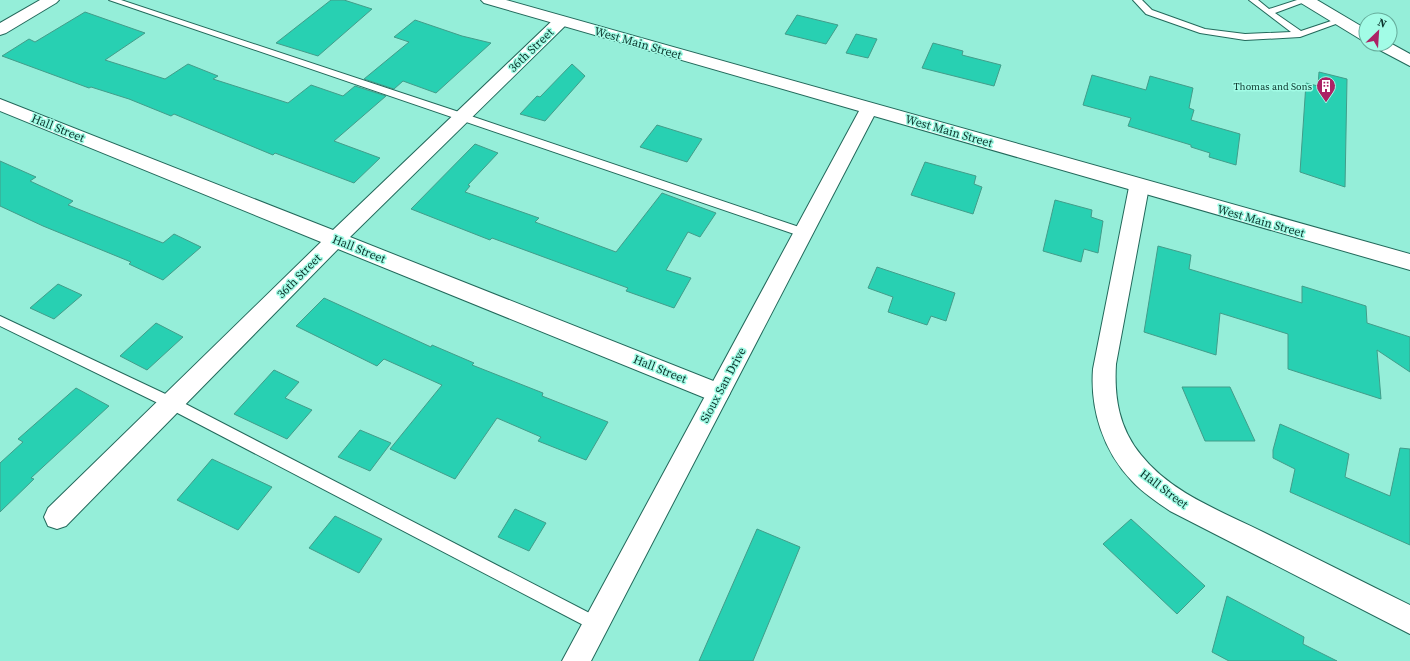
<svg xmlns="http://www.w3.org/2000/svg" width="1410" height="661" viewBox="0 0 1410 661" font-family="'Source Serif 4',serif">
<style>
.building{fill:#28d0b2;stroke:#429d8a}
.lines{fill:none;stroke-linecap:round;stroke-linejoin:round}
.lane-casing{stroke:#23695b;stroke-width:2}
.street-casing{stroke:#23695b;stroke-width:2}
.secondary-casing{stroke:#23695b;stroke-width:2}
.primary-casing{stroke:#23695b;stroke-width:2}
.lane{fill:#fff;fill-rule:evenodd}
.street{fill:#fff;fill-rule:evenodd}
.secondary{fill:#fff;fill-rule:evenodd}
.primary{fill:#fff;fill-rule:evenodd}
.labels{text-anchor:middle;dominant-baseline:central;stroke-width:3;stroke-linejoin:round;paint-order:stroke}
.far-poi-label{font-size:10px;fill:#0b332b;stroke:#a2fce6;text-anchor:end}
.street-label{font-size:12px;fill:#0b332b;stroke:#a2fce6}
</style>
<rect width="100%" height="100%" fill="#95eed9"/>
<path class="building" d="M331,0H344L372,9L318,56L276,43Z
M85,12L145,33L105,60L165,79L188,64L218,76L213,79L288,103L311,85L343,96L355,86L386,96L334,141L380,158L354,183L275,153L273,155L174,114L171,116L129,99L91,87L89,88L2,56L29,39L35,42Z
M797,15L838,25L826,44L785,34Z
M415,20L462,36L491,43L436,93L403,81L394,89L364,79L409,42L394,37Z
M856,34L877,39L868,58L846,53Z
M933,43L963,51L962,55L1001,65L994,86L922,68Z
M572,64L585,76L545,121L520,114L537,96L540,97Z
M1319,72L1347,79L1345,187L1300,172L1306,83L1318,86Z
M1092,75L1146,90L1150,76L1193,88L1189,108L1194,110L1191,120L1240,134L1236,165L1209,157L1210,153L1191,147V145L1128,126L1131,118L1083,105Z
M657,125L702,139L687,162L640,147Z
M475,144L498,153L468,185L470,186L465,192L539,218L535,222L616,252L662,193L716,213L700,237L688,232L666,270L691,278L674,308L626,291L628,288L492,238L490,240L411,209Z
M0,161L36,177L30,181L73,201L68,205L163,243L174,234L201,247L163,280L129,264L131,262L43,226L0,206Z
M925,162L976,176L974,184L982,187L973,214L911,195Z
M1055,200L1092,210L1091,217L1103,221L1098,253L1084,249L1081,262L1043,251Z
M1158,246L1191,255L1189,269L1302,303V286L1366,306L1367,323L1410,337V372L1377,350L1381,399L1288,369V334L1220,313L1216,355L1144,332Z
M877,267L955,293L946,321L931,316L927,325L888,312L893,297L868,288Z
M58,284L82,295L54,319L30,308Z
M324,298L431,347L432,345L474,363L472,365L543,393L542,396L608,422L586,460L538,441L541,437L497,418L455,479L390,449L442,385L384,359L377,366L296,326Z
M156,323L183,337L147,370L120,356Z
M274,370L299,382L285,398L312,410L287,439L234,414Z
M1182,387H1230L1255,441H1205Z
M76,388L109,406L31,478L34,479L0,512V463L23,442L18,439Z
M1280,424L1349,454L1345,477L1390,496L1400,448L1410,449V545L1290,492L1295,469L1273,458V450Z
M360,430L391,443L370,471L338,457Z
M212,459L272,487L238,530L177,500Z
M515,509L546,523L529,551L498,537Z
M335,516L382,539L359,573L309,548Z
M1131,519L1205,586L1177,614L1103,544Z
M757,529L800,547L753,661H699Z
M1227,596L1304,637L1303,644L1337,661H1229L1212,652Z"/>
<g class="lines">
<g class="lane-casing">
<path id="lane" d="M109,0H121L465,114L808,230L809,233L804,237L800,236Z
M1133,0H1142L1152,10L1205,29L1245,34L1291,32L1249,0H1258L1269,9L1297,0H1310L1275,13L1301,31L1340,18L1344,21L1300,37L1245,40L1200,33L1146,14Z
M0,316L176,399L601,619L604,624L601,629L596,632L591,629L166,407L0,326Z"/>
</g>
<g class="street-casing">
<path id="street" d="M40,0H59L56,3L6,33L0,35V23Z
M561,16L567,18L569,21L567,24L350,237L726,386L730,393L726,400L718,403L710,400L338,249L66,526L57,529L48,526L44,517L48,508L321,242L0,111V99L333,230L555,18Z
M1139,180L1146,182L1149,187L1116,364C1114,398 1119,428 1141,455C1171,493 1221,511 1263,532C1312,556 1361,581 1410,605V634L1170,511C1157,502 1143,493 1132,481C1103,451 1090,409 1093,369L1129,187L1132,182Z"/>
</g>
<g class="secondary-casing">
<path id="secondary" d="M481,0H506L1410,254V270L874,116L591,661H562L859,111L484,3Z"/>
</g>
<g class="primary-casing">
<path id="primary" d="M1298,0H1317L1366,29V41L1360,39L1301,3Z
M1390,43L1410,54V66L1374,47L1372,44Z"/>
</g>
<use href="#lane" class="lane"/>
<use href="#street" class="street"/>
<use href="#secondary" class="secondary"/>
<use href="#primary" class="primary"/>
</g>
<defs>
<g id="building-pin" transform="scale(1)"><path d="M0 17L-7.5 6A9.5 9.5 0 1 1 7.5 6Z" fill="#ac2265" stroke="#a2fce6"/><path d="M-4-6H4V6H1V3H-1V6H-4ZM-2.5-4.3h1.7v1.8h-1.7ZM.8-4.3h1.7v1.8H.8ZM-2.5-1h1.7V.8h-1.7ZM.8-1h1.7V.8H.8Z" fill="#fff"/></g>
</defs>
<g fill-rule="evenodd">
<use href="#building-pin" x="1326" y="86"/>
</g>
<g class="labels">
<g class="far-poi-label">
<text x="1312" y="86">Thomas and Sons</text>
</g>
<g class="street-label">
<text transform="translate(638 43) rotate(16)">West Main Street</text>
<text transform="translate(531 50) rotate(-44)">36th Street</text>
<text transform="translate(58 128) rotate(22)">Hall Street</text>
<text transform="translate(949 131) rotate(16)">West Main Street</text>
<text transform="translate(1261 221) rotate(16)">West Main Street</text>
<text transform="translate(359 249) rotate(22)">Hall Street</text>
<text transform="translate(299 276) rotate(-45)">36th Street</text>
<text transform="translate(660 369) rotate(22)">Hall Street</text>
<text transform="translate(723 385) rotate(-62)">Sioux San Drive</text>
<text transform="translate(1164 489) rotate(37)">Hall Street</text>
</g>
</g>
<g transform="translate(1378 32) rotate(25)"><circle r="19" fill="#a2fce6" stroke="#66ac9b"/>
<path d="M0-3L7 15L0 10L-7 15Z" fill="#ac2265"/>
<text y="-6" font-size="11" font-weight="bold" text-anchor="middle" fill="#0b332b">N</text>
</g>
</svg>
